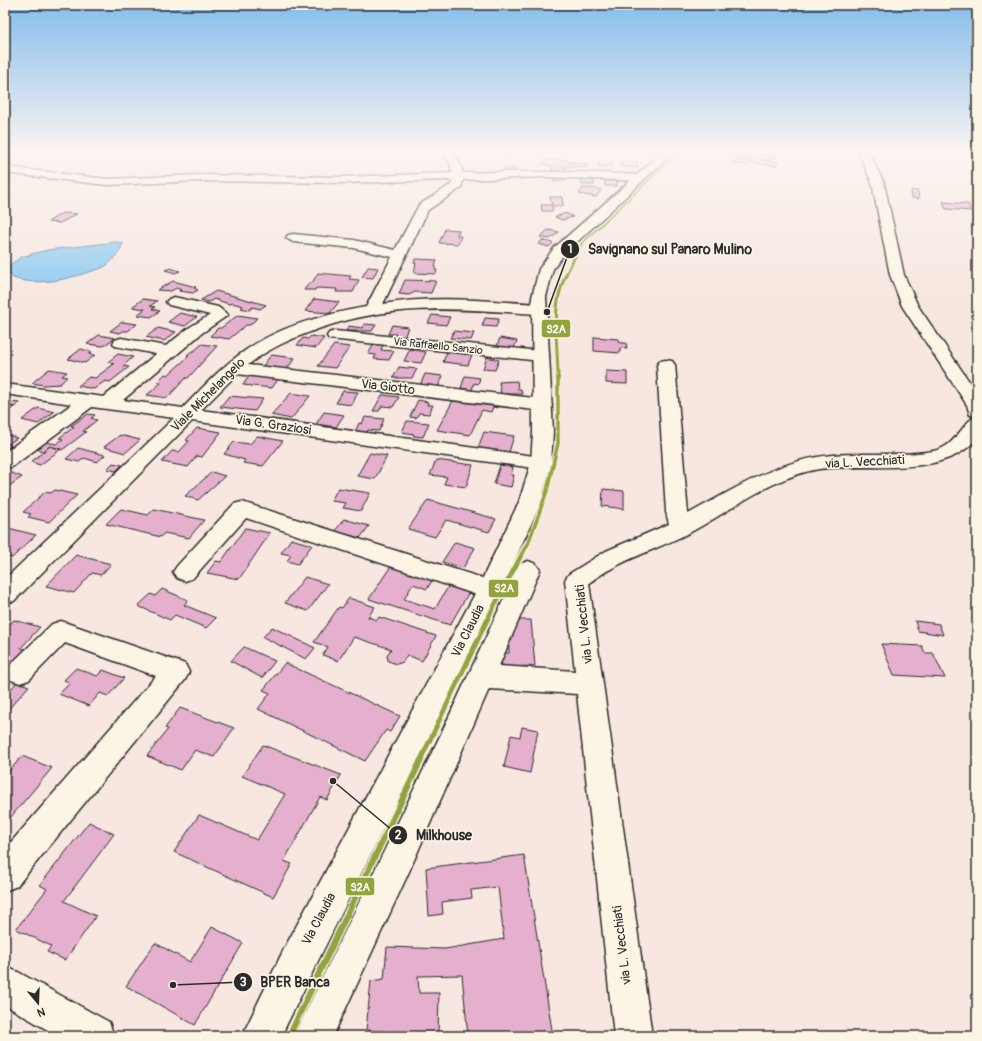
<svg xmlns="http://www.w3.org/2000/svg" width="982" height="1041" viewBox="0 0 982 1041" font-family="Pangolin,sans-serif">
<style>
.water{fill:#92cbf1;stroke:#698ba2}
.building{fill:#e4b0cd;stroke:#2b2b2b}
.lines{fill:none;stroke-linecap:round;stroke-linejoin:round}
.minor-casing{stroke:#2b2b2b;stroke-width:3}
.major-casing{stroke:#2b2b2b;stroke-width:3}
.minor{fill:#fcf5e5;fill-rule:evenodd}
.major{fill:#fcf5e5;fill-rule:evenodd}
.rail-1-far4-casing{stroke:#fcf5e5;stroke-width:3.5}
.rail-1-far3-casing{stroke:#fcf5e5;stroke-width:5}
.rail-1-far2-casing{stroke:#fcf5e5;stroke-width:6}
.rail-1-far1-casing{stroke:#fcf5e5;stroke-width:8}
.rail-1-casing{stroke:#fcf5e5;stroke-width:9}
.rail-1-far4{stroke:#92a33f;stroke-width:2}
.rail-1-far3{stroke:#92a33f;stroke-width:3}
.rail-1-far2{stroke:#92a33f;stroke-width:3.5}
.rail-1-far1{stroke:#92a33f;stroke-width:4.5}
.rail-1{stroke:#92a33f;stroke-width:6}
.labels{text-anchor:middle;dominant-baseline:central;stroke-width:3.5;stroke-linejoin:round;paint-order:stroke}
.far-street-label{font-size:11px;fill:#2b2b2b;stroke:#fcf5e5}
.street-label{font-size:13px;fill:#2b2b2b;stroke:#fcf5e5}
.leader{fill:none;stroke:#2b2b2b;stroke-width:1.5}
.callout-dot{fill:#2b2b2b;stroke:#fcf5e5;stroke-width:1.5}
.mark-label{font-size:12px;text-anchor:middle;font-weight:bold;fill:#fff}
.callout-label{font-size:14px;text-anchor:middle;font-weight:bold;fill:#2b2b2b;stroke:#fcf5e5;stroke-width:3.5;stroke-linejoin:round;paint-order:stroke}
.line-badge{stroke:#fcf5e5;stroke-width:1.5}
.badge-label{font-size:11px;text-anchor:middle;font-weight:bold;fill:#fff}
</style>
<rect width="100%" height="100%" fill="#f7e7e0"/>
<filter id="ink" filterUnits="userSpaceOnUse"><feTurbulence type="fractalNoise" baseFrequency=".025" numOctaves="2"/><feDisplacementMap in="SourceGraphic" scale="8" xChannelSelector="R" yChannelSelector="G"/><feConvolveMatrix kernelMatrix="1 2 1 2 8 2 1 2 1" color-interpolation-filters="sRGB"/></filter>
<g filter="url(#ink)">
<path class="water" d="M116,242L123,243C120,252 114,259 107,265C102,269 95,270 89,272C64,280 38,286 13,278L7,267L21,257L47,250Z"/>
<path class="building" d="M766,151L776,152L775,158L765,156Z
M739,154L747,155L746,157L778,162L776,166L749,162L748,165L733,163Z
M549,159L568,160L567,162L587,164V167L563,166V168H566L565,172L552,171L553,166L543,164L544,160Z
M620,162H637L638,168L620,166Z
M600,163H612V166L597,167Z
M504,168H515L516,171H514V173H505Z
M555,178H565L564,181L553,182Z
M582,178L594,179V185H582Z
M605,180L617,181V186H605Z
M583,188H591L601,190L596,197L579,194Z
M911,190L918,191L919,199L912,198Z
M550,197H562L563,206H552L553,211H542L541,205H552Z
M943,202L968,204L971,211L946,209Z
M62,213L77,214L60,223L48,222Z
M566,213L573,217L562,220L555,217Z
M445,229L459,230L457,236H461L458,244L439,243Z
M548,230L559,232L550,239L540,237Z
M542,240L553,243L549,247L539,244Z
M415,259L437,260L435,266H436L435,270H437L436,274L414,273L416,263H414Z
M368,267L378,268L373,278L362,277Z
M170,268L180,271L175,273L165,270Z
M318,273L351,276L349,279L359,280L353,292H336L337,289L316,288L315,290H304L309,283H312Z
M405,280L436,281L431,293L415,292L409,295L399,294Z
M173,281L196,287L194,288L198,290L193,293L179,291L181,290L176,288L171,291L157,290Z
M216,291L266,305L260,309L253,307L249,310L241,308L243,306L232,303L229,304L214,299L209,302L201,300Z
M143,299L157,301L150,306L155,307L152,309L160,311L151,317L137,315L145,309L132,307Z
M314,299L339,302L330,313L305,311Z
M180,313L197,317L185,326L168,322Z
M238,315L257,318L250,325H246L229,339L210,336L218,328H221Z
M432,315L450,317L446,325L428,323Z
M485,318L499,319L496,327L482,326Z
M122,322L137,324L128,331H123L120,333L110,331Z
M364,324L376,325L372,331H346L349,326L362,328Z
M392,325L408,327L404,338L395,337L396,334H388Z
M158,328L176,332L164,341L146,337Z
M454,331L474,333L471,340L450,338Z
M99,335L115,338L103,346L87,344Z
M311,336L324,338L316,348L297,345L303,338L308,339Z
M594,337L619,339L620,343H626L627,349L620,348V353L594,351Z
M500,338L517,341L513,350L496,348Z
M202,344L217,346L188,378H186L167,398L147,395L161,383L157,382L165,374L168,375L189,356L187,355L192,351H194Z
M374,344L383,345L381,350L394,351L389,360L374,359L376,355L368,354Z
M334,345L350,347L335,368L318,366Z
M81,349L92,352L89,354L95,355L85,363L68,359Z
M410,349L426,352L421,363L404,361Z
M447,352L472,355L468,365L443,362Z
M118,354L133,357L123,366L129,367L110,382L105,381L94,389L78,386L89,377L95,378L114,364L108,362Z
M271,355L295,358L286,370L262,367Z
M487,357L499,360L495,370L483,369Z
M399,367L417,369L412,378H393Z
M49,369L67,372L62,376L67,377L60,384L44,385L32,383Z
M606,371L627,372V384L606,383Z
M425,374L443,376L438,387L420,385Z
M250,375L279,378L272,388L243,385Z
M465,376L480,378L478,384L474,383L472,390L461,388Z
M517,381L518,389H521L522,394H501L499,382Z
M343,391L358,392L352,405L336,403Z
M291,393L310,396L291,419L271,415Z
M382,395L399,397L393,407L382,406L379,411H373Z
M229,396L263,399L255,411L220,407Z
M454,399L499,406L498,408L493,407L491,412L482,410L470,435L437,430Z
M418,400L428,402L427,405H433L429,414L419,413L416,418L410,417Z
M5,401L19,403L14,407L5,405Z
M5,405L14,407L5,414Z
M38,408L54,412L38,424L22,420Z
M324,412L344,415L336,427L316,424Z
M88,414L95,415L91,418L97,420L83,431L86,432L62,450L50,446L43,451L35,449L46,442L56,444L63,439L59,438L74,427L71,426Z
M365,417L384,419L379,431L368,430L366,433L355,432L359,423L362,424Z
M407,421L429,423L423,437L413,436L414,434L402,432Z
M197,428L221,432L202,457L197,456L188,467L162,462L172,451L179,452L189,441L186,440Z
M484,432L514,436L509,452L478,448Z
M5,434L17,438L8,444L11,445L5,450Z
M120,435L140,440L125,453L104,447Z
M257,436L283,441L263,466L243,463L245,460L224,454L234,442L250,444Z
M50,446L61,449L40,465L31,462Z
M78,448L105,455L97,462L84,458L79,462L66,459Z
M370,453L387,456L375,479L357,476Z
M436,460L473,465L466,487L444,484L447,477L430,475Z
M113,463L122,465L116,471L107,469Z
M500,465L513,467L511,475H514L511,487L494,484Z
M212,472L225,476L198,500L185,496Z
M12,473L22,477L5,489V478Z
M338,488L370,493L361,511L343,508L346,503L331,501Z
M603,489L624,491V509L602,506Z
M55,490L77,495L49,522L28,517L31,514L23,512L45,492L51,493Z
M428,500L496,519L489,532L446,520L435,537L408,529Z
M121,509L148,515L154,509L204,520L189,538L164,533L161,537L106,524Z
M344,519L369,526L360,538L335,531Z
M8,528L36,535L12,558L5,556V530Z
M245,528L270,533L239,579L207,573L216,561L221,562Z
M291,539L312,545L298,564L287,561L291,555L281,553Z
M455,542L475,548L463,568L442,562Z
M76,555L111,564L101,575L92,573L74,593L46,586Z
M391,566L433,579L427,589L413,584L404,599L435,609L449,585L469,592L450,625L369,599Z
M305,577L328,584L308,611L285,603Z
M162,589L188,600L184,605L216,618L206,628L175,615L170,620L138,606L151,594L155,596Z
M349,598L375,607L368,617L377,620L379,617L436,636L422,661L407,655L403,662L397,664L388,661L387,655L391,649L354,637L338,661L323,655L328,647L314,642L339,607L342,608Z
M14,620L40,627L21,648L29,650L5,676V628Z
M508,620H531L535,666L502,667L501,653H509Z
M915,621L939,624L943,635L918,631Z
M272,627L315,648L306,659L263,637Z
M881,644L922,646L925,653H933L945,678L894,675Z
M244,647L275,661L262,678L231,661Z
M285,663L400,716L390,732L386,730L365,761L258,709L270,693L263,690Z
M76,668L97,676L103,670L124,678L108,696L100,693L89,706L59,694L70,683L64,680Z
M17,682L29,686L5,713V687L11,689Z
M180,708L234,728L214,757L195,750L181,770L147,756L168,729L165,728Z
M522,727L538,730L530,773L504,767L511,735L520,737Z
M263,745L341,775L327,800L320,797L284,861L292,864L273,897L174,852L199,815L257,840L285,794L242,776Z
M22,756L52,768L5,824V776Z
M89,822L114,834L64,901L96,916L65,960L47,952L51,946L16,929L47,889L40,885Z
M524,855L553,1036H468L462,975L418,976L419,993H439L438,1036H409V1033L366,1030L371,981L384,979L387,947L445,949L504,939L498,887L471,890L472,898L442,902L443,914L429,916L426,868Z
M212,927L243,943L195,1025L126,986L155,943L190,962Z"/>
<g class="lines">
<g class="minor-casing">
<path id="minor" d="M442,151H452L460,163L463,173C522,171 581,171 640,175L646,178L640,181L543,177L463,180L461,188L428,210L383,304C435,295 487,301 539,304L544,306L547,309L544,312L539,314C459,309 397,302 318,329C293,338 269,348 248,365L543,399L549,401L552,405L549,409L543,411L237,374L201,410L541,457L548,458L551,463L548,468L541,469L192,421L14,601L5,603V579L174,418L92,407L12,467L5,468V452L72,404L5,394V384L104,397L156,354L115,346L113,343L115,340L121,338L166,346L190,327L210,315L169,305L166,302L169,299L174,297L218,307L228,315L202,333L123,400L183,408C203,387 222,366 246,350C280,326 326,314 366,307L392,257L354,248L293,242L286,238L288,235L293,234L354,240L395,250L419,205L452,184V180L340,183L201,181L107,185L5,173V167L107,179L201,175L340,177L452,173L450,163Z
M858,151H868L884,183L904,275L918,306L977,393V438C944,480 867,462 819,469C771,477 731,511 689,533C656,550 619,560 589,583L652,1036H614L577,694L489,689L408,874L333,1036H294L440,736L520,564L528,561L536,564L540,570L499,666L575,671L565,580L569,574L606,551L669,524L666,512L657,365L660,361L666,360L672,361L675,365L688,514C734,489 780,459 833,455C865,452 902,457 933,451C957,447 963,420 977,416L970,415L967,405L902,306L890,275L872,183Z
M335,331L541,351L547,352L549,356L547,360L541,361L329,339L327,336L329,333Z
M242,502L498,583L501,590L498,597L489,599L246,518L193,578L185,581L177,578L173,572L177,566L234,504Z
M61,621L185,664L189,672L185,680L17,886L5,891V849L156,676L65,643L29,680L20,683L11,680L7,672L11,664L52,624Z
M5,967L18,972L109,1022L114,1036H58L5,1005Z"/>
</g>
<g class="major-casing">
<path id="major" d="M664,151H675L564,254L553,269L546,297L553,432L551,463L541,502L501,590L281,1036H242L283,951L477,590L519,502L531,463L533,432L532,297L539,269L554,248Z"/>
</g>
<use href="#minor" class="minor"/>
<use href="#major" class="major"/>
<g class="rail-1-far4-casing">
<path id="rail-1-far4" d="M578,250L582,243L680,151"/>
</g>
<g class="rail-1-far3-casing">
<path id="rail-1-far3" d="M558,378C558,349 552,317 561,288C565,274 572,262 579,249"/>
</g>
<g class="rail-1-far2-casing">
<path id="rail-1-far2" d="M528,544L547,491L558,443V377"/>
</g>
<g class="rail-1-far1-casing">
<path id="rail-1-far1" d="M420,761L492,610L528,543"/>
</g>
<g class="rail-1-casing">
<path id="rail-1" d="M289,1036L421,760"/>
</g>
<use href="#rail-1-far4" class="rail-1-far4"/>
<use href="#rail-1-far3" class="rail-1-far3"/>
<use href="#rail-1-far2" class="rail-1-far2"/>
<use href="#rail-1-far1" class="rail-1-far1"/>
<use href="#rail-1" class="rail-1"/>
</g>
</g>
<linearGradient id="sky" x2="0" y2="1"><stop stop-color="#85bdec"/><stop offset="0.51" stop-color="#fbf4f1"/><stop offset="1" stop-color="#fbf4f1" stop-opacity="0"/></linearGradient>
<rect width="982" height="297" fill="url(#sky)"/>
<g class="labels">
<g class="far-street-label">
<text transform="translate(438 346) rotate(6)">Via Raffaello Sanzio</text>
</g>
<g class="street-label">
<text transform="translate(388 387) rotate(7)">Via Giotto</text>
<text transform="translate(208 395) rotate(-45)">Viale Michelangelo</text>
<text transform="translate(273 425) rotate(8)">Via G. Graziosi</text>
<text transform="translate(865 462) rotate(-3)">via L. Vecchiati</text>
<text transform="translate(584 624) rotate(-96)">via L. Vecchiati</text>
<text transform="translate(468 631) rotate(-63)">Via Claudia</text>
<text transform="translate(319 919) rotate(-62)">Via Claudia</text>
<text transform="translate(622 945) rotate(-97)">via L. Vecchiati</text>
</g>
</g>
<path class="leader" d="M547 312L570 249M333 781L398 835M173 985L243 982"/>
<g class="callout-dot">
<circle cx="547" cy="312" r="4"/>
<circle cx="333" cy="781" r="4"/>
<circle cx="173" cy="985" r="4"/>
<circle cx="570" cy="249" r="10"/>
<circle cx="398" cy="835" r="10"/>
<circle cx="243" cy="982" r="10"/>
</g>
<g class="mark-label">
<text x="570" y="253">1</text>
<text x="398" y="839">2</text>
<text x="243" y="986">3</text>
</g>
<g class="callout-label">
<text x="670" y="254">Savignano sul Panaro Mulino</text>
<text x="444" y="840">Milkhouse</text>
<text x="295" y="987">BPER Banca</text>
</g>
<g class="line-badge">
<rect x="541" y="319" width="30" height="19" rx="4" fill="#92a33f"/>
<rect x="488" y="579" width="31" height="19" rx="4" fill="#92a33f"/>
<rect x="345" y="877" width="30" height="19" rx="4" fill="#92a33f"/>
</g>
<g class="badge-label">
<text x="556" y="333">S2A</text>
<text x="504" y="592">S2A</text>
<text x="360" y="891">S2A</text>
</g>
<rect width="982" height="1041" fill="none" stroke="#fcf5e5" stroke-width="20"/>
<rect x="10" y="10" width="962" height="1021" fill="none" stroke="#2b2b2b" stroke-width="1.5" filter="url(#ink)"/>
<g transform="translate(38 1003) rotate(161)" stroke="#fcf5e5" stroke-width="3" paint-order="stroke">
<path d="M0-3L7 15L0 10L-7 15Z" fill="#2b2b2b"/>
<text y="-6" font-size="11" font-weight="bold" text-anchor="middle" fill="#2b2b2b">N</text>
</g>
</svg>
